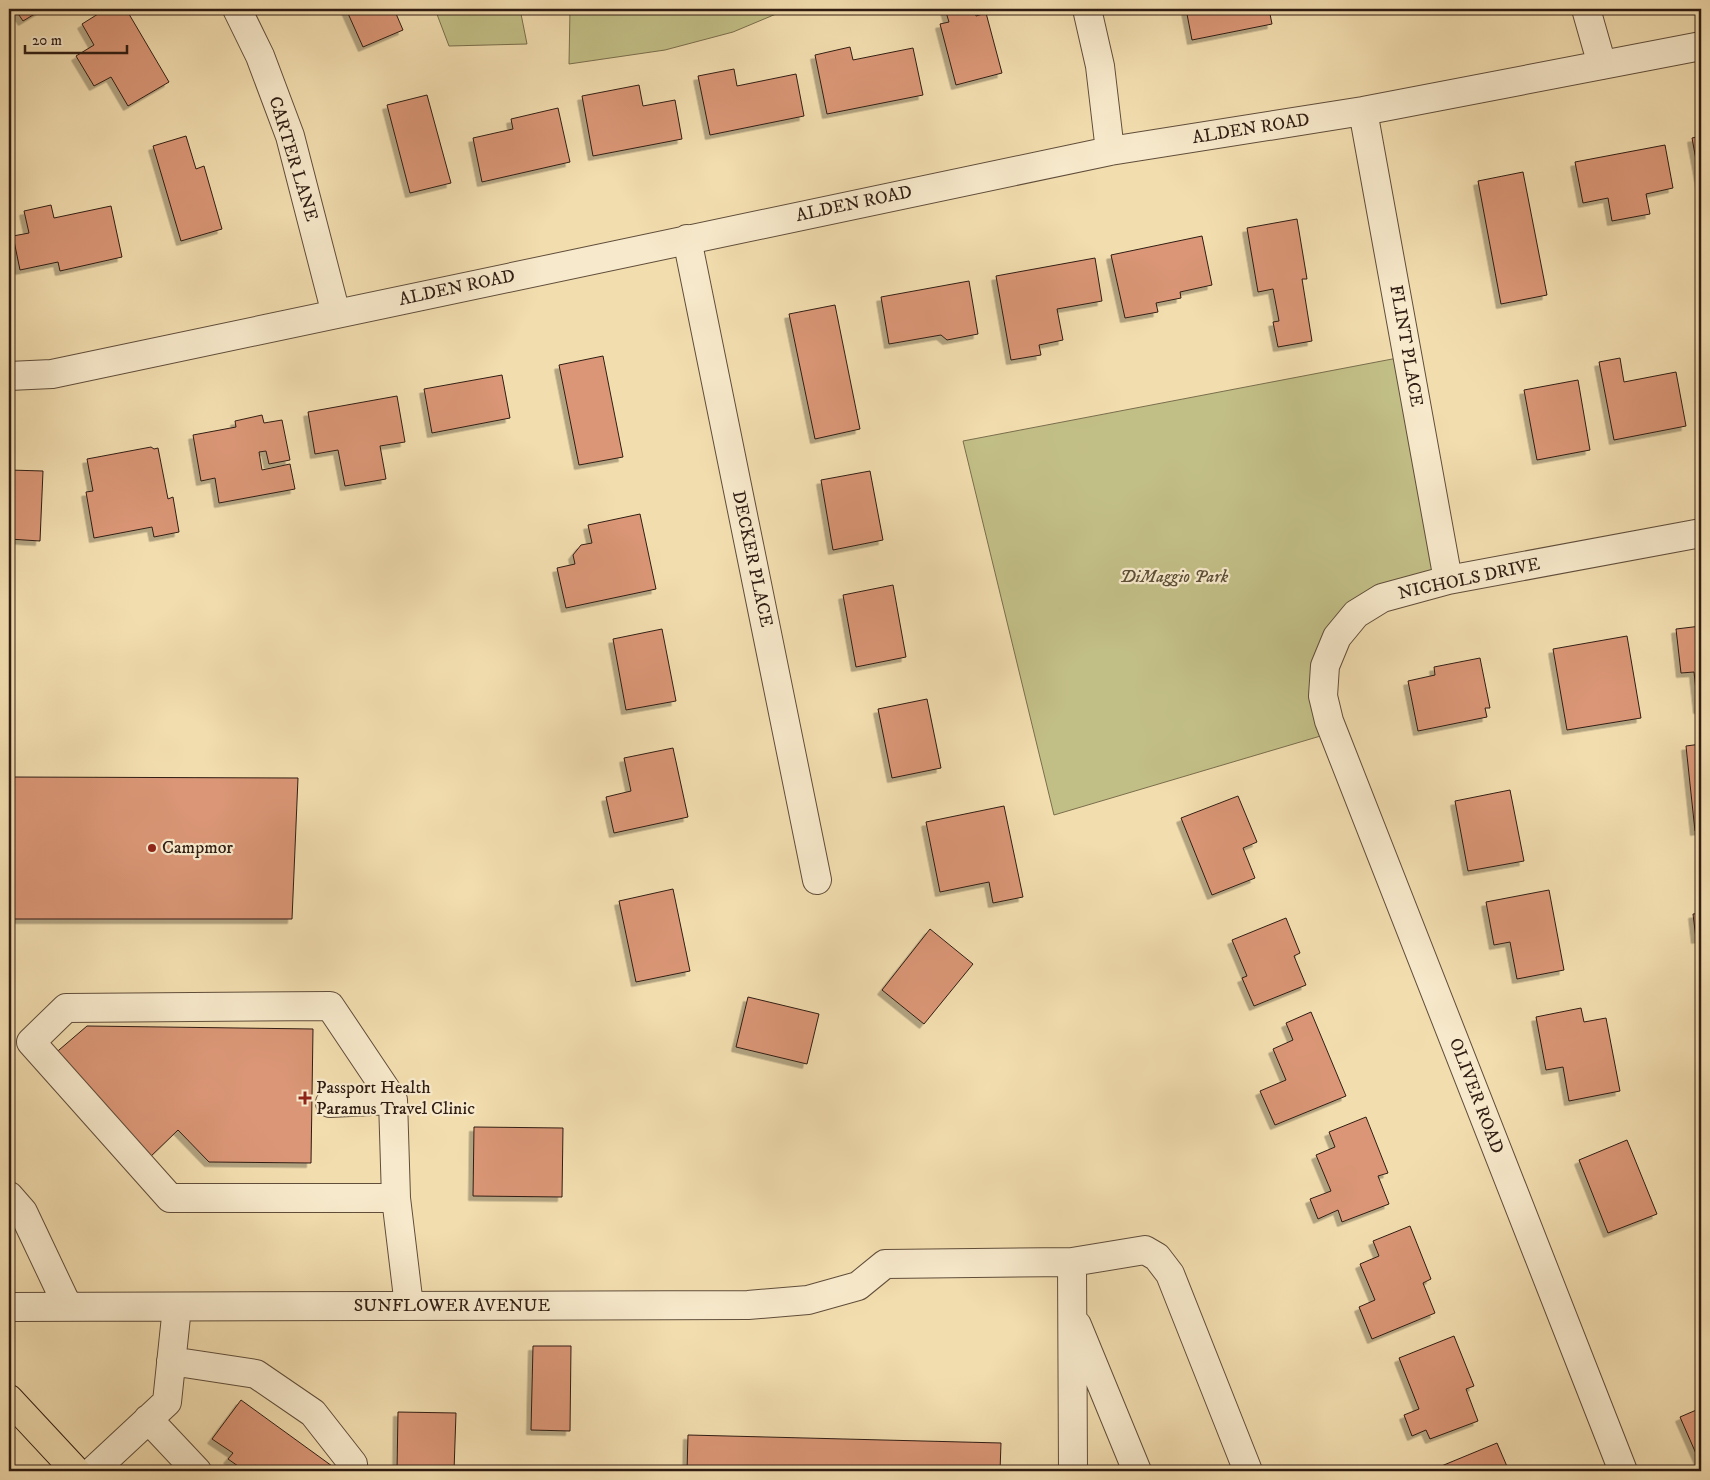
<svg xmlns="http://www.w3.org/2000/svg" width="1710" height="1480" viewBox="0 0 1710 1480" font-family="'IM FELL DW Pica',serif">
<style>
.green{fill:#c2bf86;stroke:#796e4c}
.building{fill:#da9676;stroke:#301d13;filter:url(#shadow)}
.lines{fill:none;stroke-linecap:round;stroke-linejoin:round}
.minor-casing{stroke:#604d3a;stroke-width:30}
.highway-casing{stroke:#301d13;stroke-width:30}
.minor{stroke:#f7e9cb;stroke-width:28}
.highway{stroke:#f2ddaf;stroke-width:28}
.poi-dot{fill:#8f2418;stroke:#f7e9cb;stroke-width:2}
.labels{text-anchor:middle;dominant-baseline:central;stroke-width:4.5;stroke-linejoin:round;paint-order:stroke}
.street-label{font-size:18px;fill:#301d13;stroke:#f7e9cb}
.park-label{font-size:18px;font-style:italic;fill:#5c4e36;stroke:#f7e9cb}
.poi-label{font-size:18px;fill:#301d13;stroke:#f7e9cb;text-anchor:start}
</style>
<defs>
<filter id="shadow"><feDropShadow dx="-4.5" dy="4.5" stdDeviation="0" flood-color="#0004"/></filter>
</defs>
<rect width="100%" height="100%" fill="#f2ddaf"/>
<filter id="stains"><feTurbulence type="fractalNoise" baseFrequency=".004" numOctaves="4"/><feColorMatrix values="0 0 0 0 .2 0 0 0 0 .09 0 0 0 0 .02 0 0 0 .5 -.17"/></filter>
<radialGradient id="worn" r=".72"><stop offset=".6" stop-color="#630" stop-opacity="0"/><stop offset="1" stop-color="#630" stop-opacity=".3"/></radialGradient>
<path class="green" d="M435,9H520L527,44L449,46Z
M570,9H788L733,32L665,50L569,64Z
M1408,356L1448,580L1382,598L1337,637L1334,732L1054,815L963,441Z"/>
<path class="building" d="M15,9H43L23,21Z
M106,9H126L169,82L128,106L111,77L94,86L76,56L94,45L82,24Z
M346,9H394L403,30L363,47Z
M945,9H974L976,16L986,13L1002,73L956,85L940,24L949,22Z
M1186,9H1269L1272,24L1192,40Z
M850,47L853,60L913,48L923,95L827,114L815,55Z
M734,69L737,86L796,74L804,116L710,135L698,76Z
M639,85L643,106L675,100L682,139L593,156L582,96Z
M427,95L451,183L410,193L387,105Z
M558,108L570,162L482,182L473,138L513,129L511,119Z
M186,136L196,169L204,166L222,229L181,241L153,146Z
M1701,136V187L1692,138Z
M1665,145L1673,188L1646,194L1650,214L1612,221L1608,198L1583,203L1575,162Z
M1523,172L1547,295L1501,304L1478,181Z
M51,205L54,218L111,206L122,257L60,271L58,262L20,270L13,236L29,233L24,211Z
M1297,219L1307,279H1302L1312,341L1278,347L1273,322L1279,321L1273,289L1258,292L1247,228Z
M1202,236L1212,285L1180,292L1181,298L1156,303L1158,312L1125,318L1111,255Z
M1095,258L1102,301L1057,309L1063,340L1039,345L1041,355L1011,360L996,276Z
M969,281L978,334L947,340L941,335L889,344L881,297Z
M835,305L860,429L815,439L789,314Z
M603,356L623,457L579,465L559,365Z
M1620,358L1624,382L1676,372L1686,426L1614,440L1599,362Z
M502,375L510,418L432,433L424,389Z
M1578,380L1590,450L1537,460L1524,390Z
M397,396L405,442L380,446L386,479L345,486L338,450L315,454L308,412Z
M262,415L264,423L282,420L290,460L269,464L266,451L259,452L262,470L290,464L295,489L219,503L215,478L201,481L193,435L236,427L235,421Z
M151,447L154,449L158,448L168,499L173,497L179,532L154,537L152,527L94,538L86,492L93,491L87,459Z
M9,470L43,471L40,541L9,539Z
M870,471L883,540L833,550L821,480Z
M640,514L656,589L566,608L557,568L575,564L573,555L581,545L592,543L588,525Z
M893,585L906,657L856,667L843,595Z
M1701,626V709H1698L1694,672L1681,673L1676,629Z
M662,629L676,701L626,710L613,639Z
M1627,636L1641,718L1567,730L1553,649Z
M1480,658L1490,708H1485L1487,717L1418,731L1408,681L1435,675L1434,667Z
M927,699L941,768L892,778L878,709Z
M1701,744V830L1695,831L1686,746Z
M673,748L688,817L614,833L606,797L631,791L624,758Z
M9,777L298,778L292,919H9Z
M1510,790L1524,861L1468,871L1455,801Z
M1238,796L1257,842L1243,848L1255,878L1212,895L1181,818Z
M1004,806L1023,897L993,903L989,882L940,892L926,822Z
M673,889L690,971L636,982L619,901Z
M1549,890L1564,970L1517,979L1510,942L1494,945L1486,902Z
M1701,913V938L1696,939L1693,914Z
M1286,918L1300,953L1294,956L1306,985L1254,1006L1242,978L1247,976L1232,940Z
M930,929L973,964L924,1024L882,990Z
M748,997L819,1014L807,1064L736,1047Z
M1581,1008L1584,1022L1606,1018L1620,1091L1569,1101L1563,1067L1546,1070L1536,1017Z
M1311,1012L1346,1096L1275,1125L1260,1091L1286,1080L1273,1049L1293,1040L1286,1023Z
M87,1026L313,1029L311,1163L209,1162L178,1130L147,1160L52,1056Z
M1366,1117L1388,1173L1378,1176L1389,1204L1342,1222L1338,1210L1318,1219L1310,1199L1331,1191L1316,1155L1335,1147L1329,1132Z
M474,1127L563,1128L562,1197L473,1196Z
M1627,1140L1657,1214L1608,1233L1579,1160Z
M1410,1226L1431,1279L1423,1283L1435,1313L1372,1339L1359,1307L1375,1300L1360,1264L1379,1256L1373,1241Z
M1454,1336L1474,1386L1466,1389L1478,1421L1430,1439L1426,1430L1412,1436L1404,1415L1419,1409L1399,1358Z
M533,1346H571L570,1431L531,1430Z
M241,1400L332,1466L328,1471H263L255,1465L250,1471H245L228,1459L233,1453L212,1439Z
M1701,1408V1465L1680,1417Z
M398,1412L456,1413L454,1471H397Z
M688,1435L1001,1443L1000,1471H687Z
M1497,1443L1509,1471H1440L1439,1467Z"/>
<g class="lines">
<g class="minor-casing">
<path id="minor" d="M237,9L260,56L290,136L336,314
M1087,9L1100,66L1110,151
M1586,9L1602,65
M1363,111L1448,580
M687,239L817,880
M9,376L52,374L1110,151L1363,111L1701,46
M393,1100L330,1006L66,1008L31,1042L170,1198H396
M330,1103L393,1100L396,1198L409,1306
M9,1196L23,1212L68,1307
M1072,1262L1145,1250L1157,1257L1170,1274L1248,1471
M9,1307L748,1305L808,1300L858,1286L885,1264L1072,1262L1073,1471
M1077,1325L1137,1471
M171,1361L256,1374L313,1413L353,1464L351,1471
M148,1419L197,1471
M93,1471L167,1402L177,1307
M1623,1471L1329,721L1323,696L1325,666L1337,637L1356,614L1382,598L1448,580L1701,533"/>
</g>
<g class="highway-casing">
<path id="highway" d="M9,1399L76,1471"/>
</g>
<use href="#minor" class="minor"/>
<use href="#highway" class="highway"/>
</g>
<g class="poi-dot">
<circle cx="152" cy="848" r="5"/>
<path d="M302.5 1090.5h5v5h5v5h-5v5h-5v-5h-5v-5h5z"/>
</g>
<g class="labels">
<g class="street-label">
<text transform="translate(1251 129) rotate(-9)">ALDEN ROAD</text>
<text transform="translate(293 159) rotate(73)">CARTER LANE</text>
<text transform="translate(854 204) rotate(-12)">ALDEN ROAD</text>
<text transform="translate(457 288) rotate(-12)">ALDEN ROAD</text>
<text transform="translate(1406 346) rotate(80)">FLINT PLACE</text>
<text transform="translate(752 559) rotate(78)">DECKER PLACE</text>
<text transform="translate(1469 579) rotate(-12)">NICHOLS DRIVE</text>
<text transform="translate(1476 1096) rotate(69)">OLIVER ROAD</text>
<text x="452" y="1306">SUNFLOWER AVENUE</text>
</g>
<g class="park-label">
<text x="1174" y="577">DiMaggio Park</text>
</g>
<g class="poi-label">
<text x="162" y="848">Campmor</text>
<text x="316" y="1088">Passport Health<tspan x="316" dy="21">Paramus Travel Clinic</tspan></text>
</g>
</g>
<rect width="1710" height="1480" fill="none" stroke="#f2ddaf" stroke-width="30"/>
<rect x="10" y="10" width="1690" height="1460" fill="none" stroke="#301d13" stroke-width="2.5"/>
<rect x="15" y="15" width="1680" height="1450" fill="none" stroke="#301d13"/>
<path d="M25 45v8h102v-8" fill="none" stroke="#301d13" stroke-width="2.5"/>
<text x="32" y="45" font-size="15" fill="#301d13" stroke="#f7e9cb" stroke-width="4" paint-order="stroke">20 m</text>
<rect width="100%" height="100%" filter="url(#stains)"/>
<rect width="100%" height="100%" fill="url(#worn)"/>
</svg>
